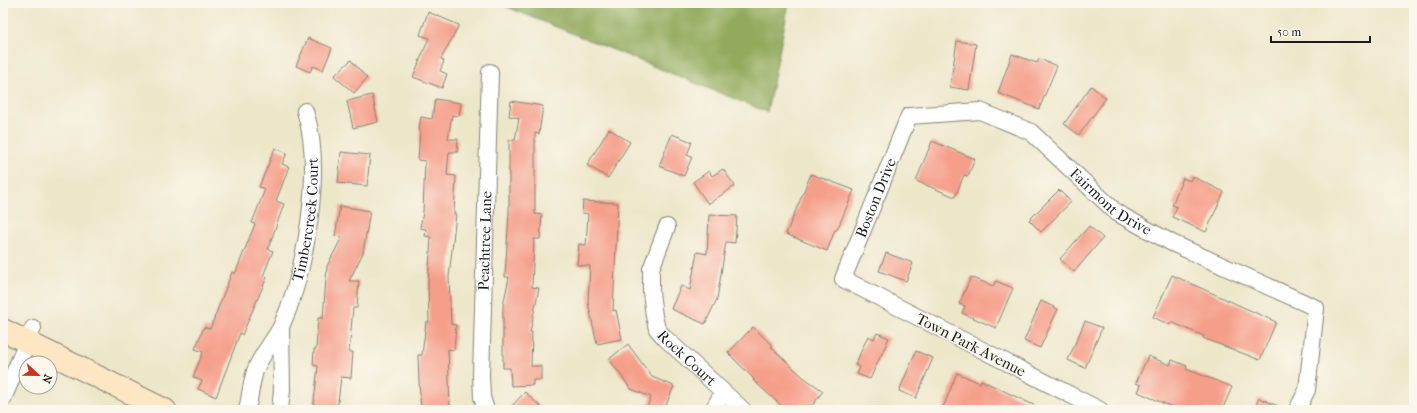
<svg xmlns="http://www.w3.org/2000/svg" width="1417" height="413" viewBox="0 0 1417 413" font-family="'IM FELL French Canon',serif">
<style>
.forest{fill:#91aa5c;stroke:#56633c}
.building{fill:#f59e89}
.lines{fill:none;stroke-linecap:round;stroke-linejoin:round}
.minor-casing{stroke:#848273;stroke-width:18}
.secondary-casing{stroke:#848273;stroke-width:24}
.minor{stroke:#fff;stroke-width:16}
.secondary{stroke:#fce6c4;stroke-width:22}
.labels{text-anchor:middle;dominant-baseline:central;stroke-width:3.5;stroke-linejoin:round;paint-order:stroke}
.street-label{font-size:15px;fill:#1c1c1c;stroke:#fbf7ec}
</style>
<rect width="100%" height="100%" fill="#fbf7ec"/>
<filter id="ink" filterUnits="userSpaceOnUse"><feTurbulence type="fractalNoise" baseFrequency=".025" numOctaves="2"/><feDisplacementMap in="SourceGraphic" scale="8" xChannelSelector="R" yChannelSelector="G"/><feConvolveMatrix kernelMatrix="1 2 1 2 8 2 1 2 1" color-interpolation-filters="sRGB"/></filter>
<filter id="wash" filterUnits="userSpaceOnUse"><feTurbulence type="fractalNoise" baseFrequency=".012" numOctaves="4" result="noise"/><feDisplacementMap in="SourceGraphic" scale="16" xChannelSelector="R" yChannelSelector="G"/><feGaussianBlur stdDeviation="0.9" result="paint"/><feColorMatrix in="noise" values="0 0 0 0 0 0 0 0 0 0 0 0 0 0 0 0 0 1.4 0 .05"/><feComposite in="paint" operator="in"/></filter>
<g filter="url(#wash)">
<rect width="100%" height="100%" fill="#ede7ca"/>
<path class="forest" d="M497,3H789L767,112Z"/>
<g id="blocks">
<path class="building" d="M428,12L459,25L441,59L444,61L440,71L447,74L442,88L413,77L429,38L420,35Z
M308,38L332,48L323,70L313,66L310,72L296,66Z
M957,41L976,44L969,90L950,87Z
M1012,54L1037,63L1039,59L1057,66L1039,109L998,93Z
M351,60L367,78L354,93L334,76Z
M1091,86L1106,98L1079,135L1064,124Z
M372,95L378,122L353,128L347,101Z
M435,99L461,103L459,116L452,115L448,139H458L457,152H449L447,175L456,176L454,214H456L449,277L451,324L456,325L454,350L448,349L450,410H421L419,381L418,355H422L426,322H429L428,283L431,237L425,236L426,229L420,228L423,212L425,161L418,160L420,130L419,129L421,117L432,119Z
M511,101L543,106L539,134L535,133V214L542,215L540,239H534L532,287L539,288L530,332H532L531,366H541V380H533V385L511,386L510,368H503V306L509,277H505L509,212V140H515L519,118L509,116Z
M609,129L630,142L608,178L587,165Z
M672,134L692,142L687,155L692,157L684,176L659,166Z
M932,141L975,159L968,176L964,175L955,197L916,181Z
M275,148L287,153L282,164L289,167L276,201L284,204L268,249L273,251L263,276L267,277L242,335L240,333L216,397L198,389L202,381L193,377L203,352L195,349L204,327L210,329L232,272L235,274L255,224L252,223L265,189L259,187Z
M341,152L370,155L367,186L338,183Z
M723,169L735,186L708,204L693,182L709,171L712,176Z
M811,174L854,190L837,230H835L827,251L786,234Z
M1192,176L1224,192L1206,232L1172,217L1177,207L1172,205L1183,178L1190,181Z
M1059,190L1071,202L1041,232L1029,220Z
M583,201L618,203L613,311L616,310L622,339L597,344L588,302L590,266L577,265L579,244L586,245L588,214L582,213Z
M340,206L370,211L363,253L349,281H359L357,308H353L349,352H353L351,378L341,377L337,410H313L318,366L313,365L314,349H316L318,318H323L327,266L342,237L335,236Z
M709,215L737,216L735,243L726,242L717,299L705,324L671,309L681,286L690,290L697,252L707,254Z
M1089,226L1103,238L1074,272L1060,259Z
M886,253L913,263L906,281L879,271Z
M1172,275L1276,322L1260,360L1203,338L1204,336L1171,322L1170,325L1153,317Z
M971,277L993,286L996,281L1013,288L996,328L962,313L965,306L959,304Z
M1041,301L1058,309L1040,348L1024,341Z
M1085,321L1102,328L1085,368L1068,360Z
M753,327L773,346L771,347L803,377L823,391L809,410H786L753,380L754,379L728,353Z
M877,333L889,338L870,379L857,374L860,367L855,365L868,336L874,339Z
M628,344L652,377L674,386L664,410H646L651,397L631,389L609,359Z
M916,351L933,358L916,398L899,391Z
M1148,356L1170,365L1172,360L1187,366L1186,369L1232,387L1222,410H1179L1138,392L1141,385L1136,383Z
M957,373L980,383L981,380L1044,410H942Z
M525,392L544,410H508Z
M1259,398L1288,410H1254Z"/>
</g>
</g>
<g filter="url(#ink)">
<use href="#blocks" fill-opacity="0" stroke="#848273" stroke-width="1"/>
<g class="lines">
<g class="minor-casing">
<g id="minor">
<path id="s1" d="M667,227L651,269V292L654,316L657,329L665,338L743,410"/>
<path d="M3,399L33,328"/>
<path id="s2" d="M247,410C250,397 251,384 255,371C260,356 273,342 281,327C306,271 324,169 305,111"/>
<path d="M280,410L282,390L281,328"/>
<path id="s3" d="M486,410L482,397L481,376L490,72"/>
<path d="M713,410L723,392"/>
<path id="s4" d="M1100,410L843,279L909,116L980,111L1031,132L1117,213L1172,243L1316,308L1307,390L1297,410"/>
</g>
</g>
<g class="secondary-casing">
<path id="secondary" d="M3,330L165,410"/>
</g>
<use href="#minor" class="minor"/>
<use href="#secondary" class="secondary"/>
</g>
</g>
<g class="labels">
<g class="street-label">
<text stroke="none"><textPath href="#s4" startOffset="376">Boston Drive</textPath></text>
<text stroke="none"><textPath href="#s4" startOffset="697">Fairmont Drive</textPath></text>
<text stroke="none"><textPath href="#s2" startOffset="202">Timbercreek Court</textPath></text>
<text stroke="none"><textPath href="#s3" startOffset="170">Peachtree Lane</textPath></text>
<text transform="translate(971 345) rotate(27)">Town Park Avenue</text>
<text stroke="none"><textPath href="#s1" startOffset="147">Rock Court</textPath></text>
</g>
</g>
<rect width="1417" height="413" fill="none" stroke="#fbf7ec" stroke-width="16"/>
<g transform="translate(38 375) rotate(112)"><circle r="19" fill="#fbf7ec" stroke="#a29f99"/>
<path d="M0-3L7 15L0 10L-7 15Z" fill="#c8321e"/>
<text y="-6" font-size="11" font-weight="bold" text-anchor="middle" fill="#1c1c1c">N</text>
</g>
<path d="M1271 36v6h99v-6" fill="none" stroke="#1c1c1c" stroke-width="2"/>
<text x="1277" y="36" font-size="12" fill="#1c1c1c" stroke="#fbf7ec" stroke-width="3" paint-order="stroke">50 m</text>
</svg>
